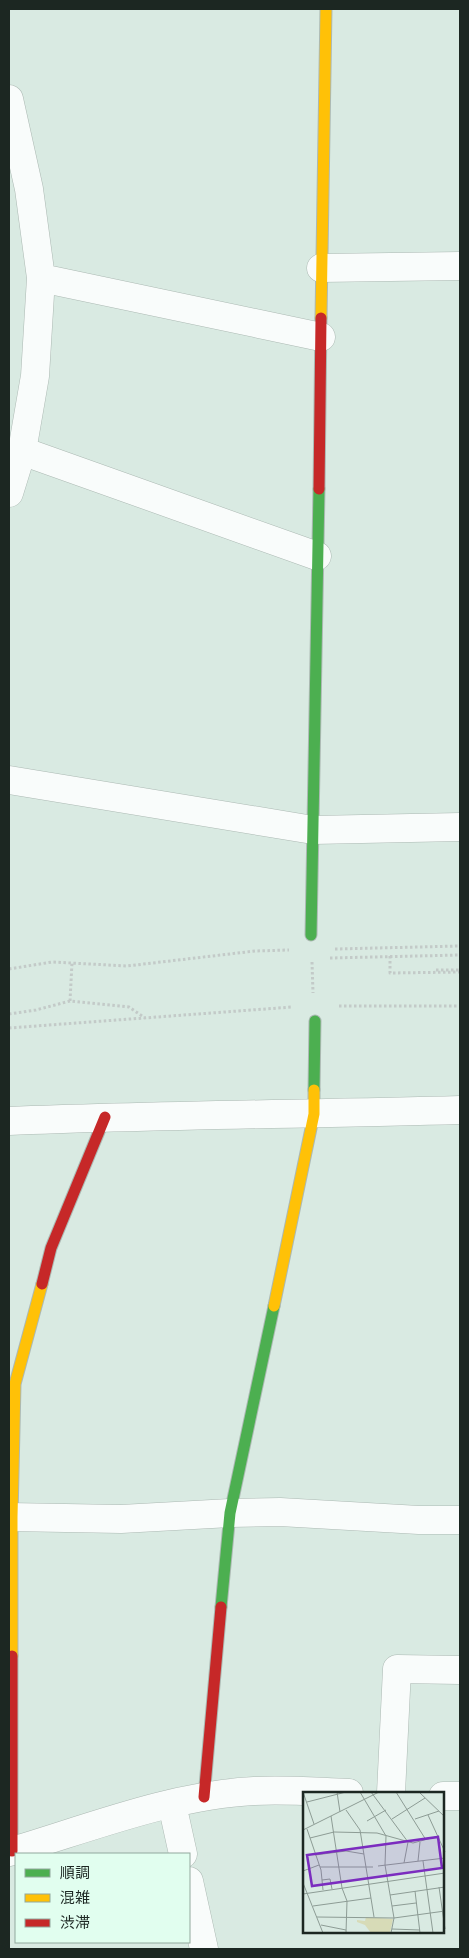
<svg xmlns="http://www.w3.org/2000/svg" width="469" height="1958" viewBox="0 0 469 1958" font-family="Cabin,'Noto Sans JP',sans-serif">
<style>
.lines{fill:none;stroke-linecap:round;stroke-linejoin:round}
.street-casing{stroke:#acb9b3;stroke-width:29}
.fast-casing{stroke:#acb9b3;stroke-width:13}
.slow-casing{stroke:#acb9b3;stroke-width:13}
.jam-casing{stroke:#acb9b3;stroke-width:13}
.path{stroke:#c3cac8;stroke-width:3;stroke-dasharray:2.5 2.5;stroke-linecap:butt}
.street{stroke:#f9fcfb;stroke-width:28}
.fast{stroke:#4caf50;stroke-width:11}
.slow{stroke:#ffc107;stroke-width:11}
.jam{stroke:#c62828;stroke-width:11}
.inset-road{fill:none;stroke:#8d9c95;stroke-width:1}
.view{fill:#7b2cbf;fill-opacity:0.15;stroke:#7b2cbf;stroke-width:2.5}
.inset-edge{fill:none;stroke:#1c2722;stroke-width:2.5}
</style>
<rect width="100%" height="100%" fill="#d9eae2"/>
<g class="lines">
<g class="street-casing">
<path id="street" d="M9,99L29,189L41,278L35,376L22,451L9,493
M321,268L460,266
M41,278L321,337
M9,456L22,451L317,556
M9,780L313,830L460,827
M9,1121C159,1115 310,1114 460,1110
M9,1517L121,1519L230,1513L280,1512L419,1520H460
M391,1793L397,1669L460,1670
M443,1796H460
M172,1804L183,1854
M9,1852C87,1829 172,1795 254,1791C285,1789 318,1792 349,1793
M189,1881L204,1949"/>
</g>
<g class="fast-casing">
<path id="fast" d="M311,935L319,489
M314,1090L315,1021
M221,1607L230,1513L274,1306"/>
</g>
<g class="slow-casing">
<path id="slow" d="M321,318L326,9
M274,1306L314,1114V1090
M12,1656V1517L15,1384L42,1284"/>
</g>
<g class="jam-casing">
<path id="jam" d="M319,489L321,318
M42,1284L51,1248L105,1117
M12,1656V1851
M204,1797L221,1607"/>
</g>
<path class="path" d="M335,949L460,946
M390,956V973L460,972
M330,958L460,955
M312,962L313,993
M9,969L52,962L127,966L255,951L289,950
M436,970H460
M70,1001L72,963
M339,1006H460
M9,1014L36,1010L70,1001L129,1007L145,1018
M9,1028L292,1007"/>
<use href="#street" class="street"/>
<use href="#fast" class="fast"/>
<use href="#slow" class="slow"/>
<use href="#jam" class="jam"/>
</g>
<g transform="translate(303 1792)">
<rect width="141" height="141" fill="#d9eae2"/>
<path d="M63,125L90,127L87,141H68L62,133L54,130V128L62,129Z" fill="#d7dbb7"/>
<path class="inset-road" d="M0,0L11,32M34,0L37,20M57,0L83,44L82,73L91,126L88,141M68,0L105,50L101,71M93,0L123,48M116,0L142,25M4,10L43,0M43,18L57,38L71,125M125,23L142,60M28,24L39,96L44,109L43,141M89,27L122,6M112,27L136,19M64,29L83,18M4,37L18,78L20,98M0,38L76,0M7,46L31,40L74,41L110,51L136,44M12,63L43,59L61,62M115,69L117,50M120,69L130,141M75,74L142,66M17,75H70M0,79L16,73M19,88L27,87L29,97M0,91L20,141M136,95L142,137M112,99L117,141M0,102L142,81M87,103L142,95M10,114L68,106M89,114L113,111M14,125L91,126L142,119M18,133L43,138M89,137L117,138"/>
<path class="view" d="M135,45L139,76L9,94L4,63Z"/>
<rect width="141" height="141" class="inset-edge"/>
</g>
<rect width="469" height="1958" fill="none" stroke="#1c2722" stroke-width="20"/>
<rect x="15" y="1853" width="175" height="90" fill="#e1feef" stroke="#92a89d"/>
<rect x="25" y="1869" width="25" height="8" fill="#4caf50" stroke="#92a89d"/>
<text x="60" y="1878" font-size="15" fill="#1c2722">順調</text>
<rect x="25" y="1894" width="25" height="8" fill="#ffc107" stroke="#92a89d"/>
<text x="60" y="1903" font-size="15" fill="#1c2722">混雑</text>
<rect x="25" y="1919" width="25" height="8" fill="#c62828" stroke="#92a89d"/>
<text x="60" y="1928" font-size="15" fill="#1c2722">渋滞</text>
</svg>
